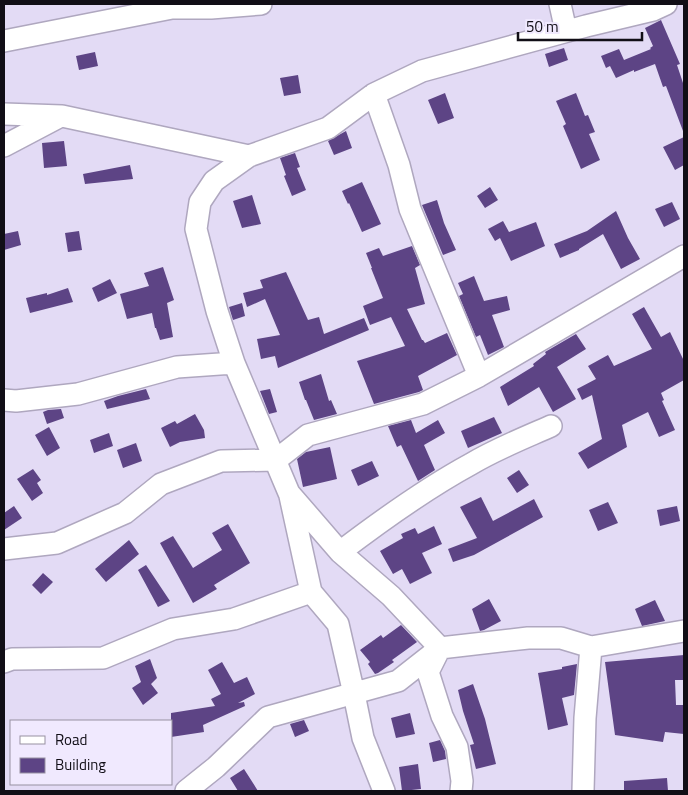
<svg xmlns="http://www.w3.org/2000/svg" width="688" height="795" viewBox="0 0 688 795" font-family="'Titillium Web',sans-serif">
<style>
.building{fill:#5d4485}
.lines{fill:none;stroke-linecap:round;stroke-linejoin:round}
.minor-casing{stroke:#afa7bf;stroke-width:24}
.minor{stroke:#fff;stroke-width:21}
</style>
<rect width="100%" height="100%" fill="#e3dbf5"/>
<path class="building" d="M661,20L680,64L677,65L684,86V131H683L666,86L663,87L655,64L634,72V70L616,78L610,66L606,68L601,56L619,49L624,60L651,49L650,48L653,46L645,28Z
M564,48L568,60L549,67L545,54Z
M95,52L98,66L79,70L76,56Z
M298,75L301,93L284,96L280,78Z
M445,93L454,118L438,124L428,100Z
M576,93L585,116L588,115L595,132L589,134L600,160L581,169L563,126L566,124L556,101Z
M346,131L352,148L334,155L328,141Z
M684,137V165L675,170L663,147Z
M64,141L67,166L44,168L42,143Z
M295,153L300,167L297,168L306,190L292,196L284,176L286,175L280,158Z
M130,165L133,179L85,184L83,174Z
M362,182L381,224L362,232L349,203L348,204L342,191Z
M490,187L498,200L485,208L477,196Z
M252,195L261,224L242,228L233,201Z
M437,200L444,223L456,250L443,255L422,205Z
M672,202L680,219L664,227L655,209Z
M616,211L628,238L640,259L621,269L603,234L579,249V250L560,258L554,244L587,231Z
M503,221L509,232L536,222L545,246L511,261L500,238L495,241L488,229Z
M18,231L21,245L4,250V234Z
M79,231L82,250L68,252L65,233Z
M412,246L420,265L415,268L425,304L407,309L422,340H423L425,343L447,333L457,355L418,376L423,390L419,392L374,404L357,361L405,346L391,317L370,325L363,306L383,298L371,268H372L366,253L379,248L383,256Z
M163,267L174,300L167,303L173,337L160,340L156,328H155L152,313L127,319L120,294L149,286L144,273Z
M286,272L308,320L319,317L324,334L364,318L369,330L278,368L275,356L261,359L257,339L280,335L265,299L247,307L243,293L263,288L260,280Z
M474,276L484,301L507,296L510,310L492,315L504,347L488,355L480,335L476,337L459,296L463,294L458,283Z
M110,279L117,293L98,302L92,288Z
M68,288L73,302L30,313L26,298L47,293V295Z
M242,303L245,316L233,320L229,307Z
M644,307L661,337L670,332L684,361V380L661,393L664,400L662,401L675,430L659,437L648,412L622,425L627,447L588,469L578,453L602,439L592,395L582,400L577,389L596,379L588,366L608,355L614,366L652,349L632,314Z
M576,334L586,349L557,367L576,399L553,412L539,387L508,406L500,387L534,366L533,364L546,354L545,352Z
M321,374L329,401L331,400L337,414L314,420L306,400H305L299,382Z
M146,389L150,399L107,409L104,401L118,396Z
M270,389L277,412L269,414L260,391Z
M61,409L64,418L47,424L43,412L48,410Z
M195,414L204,430L205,438L180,442L170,447L161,428L175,421L177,424Z
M494,417L502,433L468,448L461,431Z
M411,420L416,433L438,420L445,433L424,445L435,470L418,481L401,445L397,447L388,426Z
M49,427L60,448L47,456L35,435Z
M109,433L113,446L94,453L90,440Z
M136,443L142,461L123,468L117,450Z
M330,447L337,479L303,487L297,459L306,452Z
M372,461L379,476L358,486L351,470Z
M33,469L41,480L37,483L43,493L32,501L17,479Z
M519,470L529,485L517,493L507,478Z
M481,497L493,521L534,499L543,517L474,555L453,562L448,549L477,538L460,507Z
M608,502L618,523L598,531L589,510Z
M14,506L22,518L4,530V513Z
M677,506L680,521L660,526L657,510Z
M228,524L250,563L214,585L217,589L193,603L160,543L173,536L193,568L222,550L212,533Z
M434,526L442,544L422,553L432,573L410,584L402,569L393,574L380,551L403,538L401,534L415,528L418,534Z
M129,540L139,554L106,582L95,569Z
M146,565L170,601L158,607L138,570Z
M43,573L53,582L41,594L32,585Z
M489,599L501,621L484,630L480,631L472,609Z
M655,600L665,621L642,626L635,609Z
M401,625L417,642L392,660L394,662L378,673L375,674L368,664L370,662L360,650L381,635L383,638Z
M684,655V680H675L676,705H684V734L665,732L663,742L615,735L605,662Z
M150,659L157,678L151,684L158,693L143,705L132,688L141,682L135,666Z
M222,662L234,683L247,677L255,694L238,703L244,702L245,706L203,725L204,732L171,737V713L215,706L211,699L221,694L208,670Z
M577,664L574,695L562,698L568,725L548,730L538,673L562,669V667Z
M473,684L485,719L496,764L476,769L470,745L474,744L463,711L458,690Z
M410,713L415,734L396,738L391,718Z
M304,720L309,731L295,737L290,724Z
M440,740L445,751L446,759L433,762L429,743Z
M418,764L421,789L402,791L399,767Z
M244,769L258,791H238L230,778Z
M667,778L668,791H624V781Z"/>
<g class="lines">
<g class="minor-casing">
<path id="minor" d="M560,4L566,31
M666,4L653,10L586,26L422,71L374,94L328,128L249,156L214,181L200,202L196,229L217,311L234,363L289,493L340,552L391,596L440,648L528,638H561L591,647L684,631
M4,41L172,8H211L261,4
M374,94L399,165L410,209L479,376
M4,114L62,116L249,156
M4,146L61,116
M4,400L16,401L78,394L177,367L234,363
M4,549L57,543L125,513L161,484L221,461L276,460L308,435L423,404L479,376L684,256
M340,552C382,520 425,489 471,464C496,449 524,438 551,426
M311,592L338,624L354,694L363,738L384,791
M4,662L12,659L103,658L173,629L234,619L311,592L290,496
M186,791L216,767L268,717L398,681L440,648L428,672L442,716L457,747L462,781L461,791
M583,791L585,718L591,647"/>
</g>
<use href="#minor" class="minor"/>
</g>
<rect width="688" height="795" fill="none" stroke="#110e16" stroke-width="10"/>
<rect x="10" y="720" width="162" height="65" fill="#f0e9fe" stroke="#9791a1"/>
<rect x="20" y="736" width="25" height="8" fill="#ffffff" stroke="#9791a1"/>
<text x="55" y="745" font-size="15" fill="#110e16">Road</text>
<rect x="20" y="758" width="25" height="15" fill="#5d4485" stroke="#9791a1"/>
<text x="55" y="770" font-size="15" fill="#110e16">Building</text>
<path d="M518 32v8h124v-8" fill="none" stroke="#110e16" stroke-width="2.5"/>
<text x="526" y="32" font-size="15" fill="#110e16" stroke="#f0e9fe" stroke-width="4" paint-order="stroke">50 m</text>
</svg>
